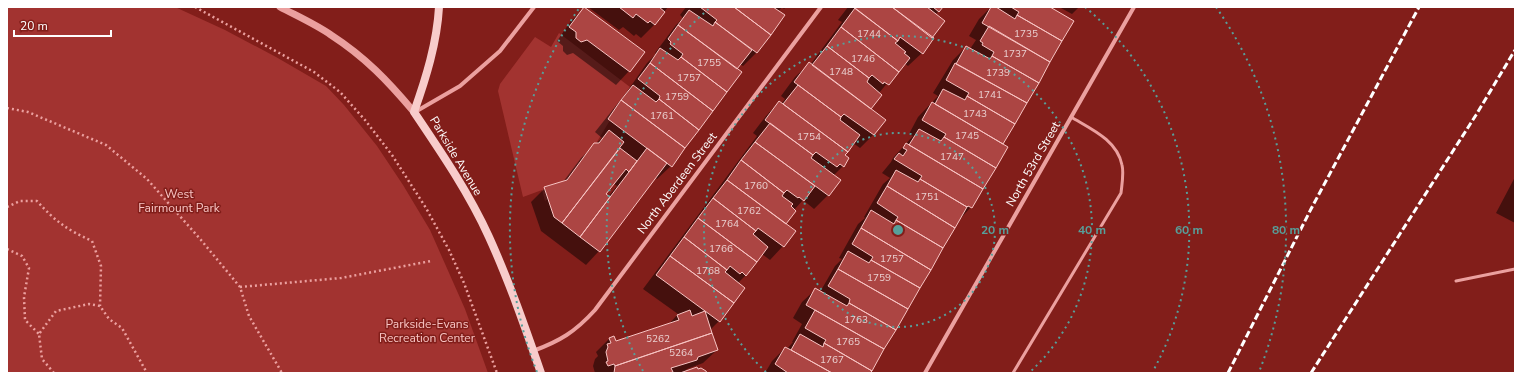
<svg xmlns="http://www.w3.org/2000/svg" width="1522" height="380" viewBox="0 0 1522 380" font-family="'Nunito Sans',sans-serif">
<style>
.green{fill:#a23330}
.shadow{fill:#0007;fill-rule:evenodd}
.building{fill:#ac4543;stroke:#f8c4c3}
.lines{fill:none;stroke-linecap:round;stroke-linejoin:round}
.path{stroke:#eba09f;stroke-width:2.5;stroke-dasharray:2 3;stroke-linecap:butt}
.service{stroke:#eba09f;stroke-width:3}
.minor{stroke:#eba09f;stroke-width:4}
.tertiary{stroke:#eba09f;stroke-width:7}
.secondary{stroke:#f8cccb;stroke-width:8}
.rail{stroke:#fff;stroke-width:3;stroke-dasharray:7 3;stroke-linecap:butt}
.ring{fill:none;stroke:#579f9a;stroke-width:2;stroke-dasharray:2 4}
.labels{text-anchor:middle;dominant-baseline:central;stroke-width:3;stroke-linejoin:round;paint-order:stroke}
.number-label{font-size:10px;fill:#ead0d0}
.street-label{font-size:12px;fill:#fff;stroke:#821e1a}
.park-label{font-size:12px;fill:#f8c4c3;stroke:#821e1a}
.centre{fill:#579f9a;stroke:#821e1a;stroke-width:2}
.ring-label{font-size:12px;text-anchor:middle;font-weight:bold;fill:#579f9a;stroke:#821e1a;stroke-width:3;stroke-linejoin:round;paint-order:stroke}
</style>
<rect width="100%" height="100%" fill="#821e1a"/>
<path class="green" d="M7,7H175L225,30L276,57L326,86L344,105L377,146L403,185L430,230L465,309L488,373H7Z
M559,33L630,87L574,180L545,201L542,190L523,197L498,91L500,84L535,37L551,47Z"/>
<path class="shadow" d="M588,7H668L654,25L641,38L636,34L634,36L623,27L619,30Z
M686,7H786L784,9L782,7L778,12L783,16L756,53L743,66L740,64L671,166L657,179L655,177L599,251L586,265L541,231L531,202L545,188L563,182L581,158L602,138L595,132L626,93L647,63L656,54L655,53L676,25L683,18L680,15ZM613,183L617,186L608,197L605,194Z
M848,7H942L935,15L943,22L922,53L908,66L904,63L879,93L870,110L884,120L873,135L860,148L853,143L844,156L843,166L833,176L839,180L828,195L814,209L803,200L794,210L784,224L783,246L770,260L762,254L746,275L738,283L719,321L710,330L717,350L703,363L687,369L683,373H595L593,366L595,359L598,356L596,352L610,338L616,342L668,325L678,314L643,289L757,136L753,133L766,116L779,102L781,104L785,99L781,96L795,77L809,64L810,65L842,22L838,20Z
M991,7H1048L1073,22L1002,144L971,207L959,220L869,373H765L772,361L785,348L787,349L793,342H792L802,324L793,318L802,302L816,289L820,292L835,266L842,259L839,258L858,224L865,218L864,217L883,184L890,178L882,173L891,162L893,158L913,136L909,134L918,117L938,96L933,93L953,60L966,47L970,49L976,40L969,36L979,19Z
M1059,7H1079L1072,14Z
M585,8L629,71L616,85L573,53L567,55L563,51V46L557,41L571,21Z
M1515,177V223L1496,213Z"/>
<path class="building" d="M584,7L645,52L630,72L587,40L581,42L576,38V32L569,27Z
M619,7H659L665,12L655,25L650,21L648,23L636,14L633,18Z
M700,7H734L771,35L757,53L715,22L717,20Z
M734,7H773L785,15L771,35Z
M853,7H892L934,38L923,54L900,37L898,41Z
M892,7H927L945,21L932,38Z
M933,7H943L939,12Z
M991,7H996L1015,19L1017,15L1062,41L1050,62L982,23Z
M1011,7H1050L1074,21L1062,41L1017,15L1019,12Z
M855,8L898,41L895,43L906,52L904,53L910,58L899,72L841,27Z
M689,10L713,26L715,22L752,50L737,69L678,25Z
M678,25L742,72L727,92L681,57L683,54L670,44L671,42L668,39Z
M989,26L1050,62L1039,83L992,56L994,52L982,45L983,43L980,41Z
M841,27L899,72L889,85L884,82L883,84L872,75L869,78L827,46Z
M827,46L869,78L867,82L882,95L871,109L812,65Z
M966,46L990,59L992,56L1039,83L1027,103L956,64Z
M660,48L678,60L681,57L727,92L713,111L650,63Z
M809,62L886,120L874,135L844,114L841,117L794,82Z
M650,63L713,111L699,130L659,99L660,96L638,79Z
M955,63L1027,103L1015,124L967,96L969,93L946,80Z
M633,85L656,102L659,99L699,130L685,148L621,100Z
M798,85L841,117L840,120L860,135L848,152L783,104Z
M943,89L965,100L967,96L1015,124L1003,144L935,104Z
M621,100L685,148L672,167L608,119Z
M779,101L848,152L845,155L849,158L844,167L840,164L837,167L816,152L813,155L765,120Z
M932,102L1008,147L996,168L944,137L946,134L922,120Z
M770,123L813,155L811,158L841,180L829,196L755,142Z
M919,129L941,141L944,137L996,168L983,189L909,145Z
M609,130L624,142L562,223L554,217L544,187L567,180L594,143H599Z
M755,142L815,186L804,201L799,197L798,198L787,190L784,193L741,160Z
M906,143L983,189L972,208L968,206L967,207L920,179L922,176L894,159L899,153L903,156L907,150L903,148Z
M620,148L637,161L629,172L626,169L606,194L610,197L580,237L562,223Z
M647,148L667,163L600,252L580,237Z
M741,160L784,193L782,196L793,204L791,206L796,211L786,224L727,180Z
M896,170L918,182L920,179L967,207L955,228L887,186Z
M727,180L796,231L784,247L758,228L756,231L713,198Z
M887,186L955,228L943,248L896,220L898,217L877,203Z
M713,198L756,231L753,234L768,247L757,262L698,218Z
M871,210L894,224L896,220L943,248L931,270L861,228Z
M698,218L757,262L746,276L742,272L740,274L730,266L727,270L684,237Z
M861,228L931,270L920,288L871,260L873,257L852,244Z
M684,237L727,270L725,272L745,288L734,303L670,256Z
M848,251L869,263L871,260L920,288L908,309L838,269Z
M670,256L734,303L720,322L656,275Z
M838,269L908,309L896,330L849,303L850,299L828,286Z
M815,288L847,306L849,303L896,330L884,349L806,305Z
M690,310L692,316L705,311L712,333L615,366L614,364L608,366L606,362L608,361L606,352L608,347L607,344L611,343L609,338L614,336L616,341L679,320L677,315Z
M815,310L884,349L872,371L824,343L826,340L805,328Z
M712,333L718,350L698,357L697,360L671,368L673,372L669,373H614L615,366Z
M800,334L823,347L824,343L872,371L870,373H832L791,350Z
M785,347L791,350L832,373H788L775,364Z
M697,367L698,369L701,368L706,371L707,373H680Z"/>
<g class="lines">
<path class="path" d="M195,7L314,72L340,92L365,120L392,155L426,208L449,250L464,283L497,373
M7,108L28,112L106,145L147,179L201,240L240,287L249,316L282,373
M7,207L20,201H37C56,222 66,229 92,241L101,266L100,306
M7,249L22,256L29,268L24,297L25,320L39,334
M240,287L341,278L431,261
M54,373L42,359L39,334L56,311L89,304L100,306L109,319L122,328L147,373"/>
<path class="service" d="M1456,281L1515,269
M1013,373L1121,193C1122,184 1124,173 1122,165C1117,140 1091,129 1071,117"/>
<path class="minor" d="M415,112L460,86L500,51L534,7
M533,351C560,341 575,332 595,310L821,7
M925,373L1134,7"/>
<path class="tertiary" d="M280,7C297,16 315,24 331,35C365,57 388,81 414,112"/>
<path class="secondary" d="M439,7C437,43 426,78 414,112C441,152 469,193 489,237C509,281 525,327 541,373"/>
<path class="rail" d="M1228,373L1311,209L1419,7
M1311,373L1476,115L1515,50"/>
</g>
<g class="ring">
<circle cx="898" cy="230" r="97"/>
<path d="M766 372A194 194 0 1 1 1030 372"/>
<path d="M643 371A291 291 0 0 1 711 7M1085 7A291 291 0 0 1 1153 371"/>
<path d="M537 372A388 388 0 0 1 580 7M1216 7A388 388 0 0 1 1259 372"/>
</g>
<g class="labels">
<g class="number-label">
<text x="869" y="34">1744</text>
<text x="1026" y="34">1735</text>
<text x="1015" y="54">1737</text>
<text x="863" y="59">1746</text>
<text x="709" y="63">1755</text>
<text x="841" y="72">1748</text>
<text x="998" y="73">1739</text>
<text x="689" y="78">1757</text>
<text x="990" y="95">1741</text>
<text x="677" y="97">1759</text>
<text x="975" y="114">1743</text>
<text x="662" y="116">1761</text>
<text x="967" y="136">1745</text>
<text x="809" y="137">1754</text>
<text x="952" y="157">1747</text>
<text x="756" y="186">1760</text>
<text x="927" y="197">1751</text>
<text x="749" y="211">1762</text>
<text x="727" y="224">1764</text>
<text x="721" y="249">1766</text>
<text x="892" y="259">1757</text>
<text x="708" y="271">1768</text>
<text x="879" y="278">1759</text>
<text x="856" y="320">1763</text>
<text x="658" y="339">5262</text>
<text x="848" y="342">1765</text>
<text x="681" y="353">5264</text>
<text x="832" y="360">1767</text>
</g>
<g class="street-label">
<text transform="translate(456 156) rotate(59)">Parkside Avenue</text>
<text transform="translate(1033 164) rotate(-60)">North 53rd Street</text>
<text transform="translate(677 183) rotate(-53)">North Aberdeen Street</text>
</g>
<g class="park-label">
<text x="179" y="194">West<tspan x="179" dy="14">Fairmount Park</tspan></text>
<text x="427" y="324">Parkside-Evans<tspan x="427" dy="14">Recreation Center</tspan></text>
</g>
</g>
<circle cx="898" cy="230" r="6" class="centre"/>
<g class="ring-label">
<text x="995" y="234">20 m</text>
<text x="1092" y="234">40 m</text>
<text x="1189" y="234">60 m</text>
<text x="1286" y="234">80 m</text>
</g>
<rect width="1522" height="380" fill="none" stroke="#ffffff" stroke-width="16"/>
<path d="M14 30v6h97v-6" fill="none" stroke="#ffffff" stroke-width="2"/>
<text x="20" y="30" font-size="12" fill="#ffffff" stroke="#821e1a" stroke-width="3" paint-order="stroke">20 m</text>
</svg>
